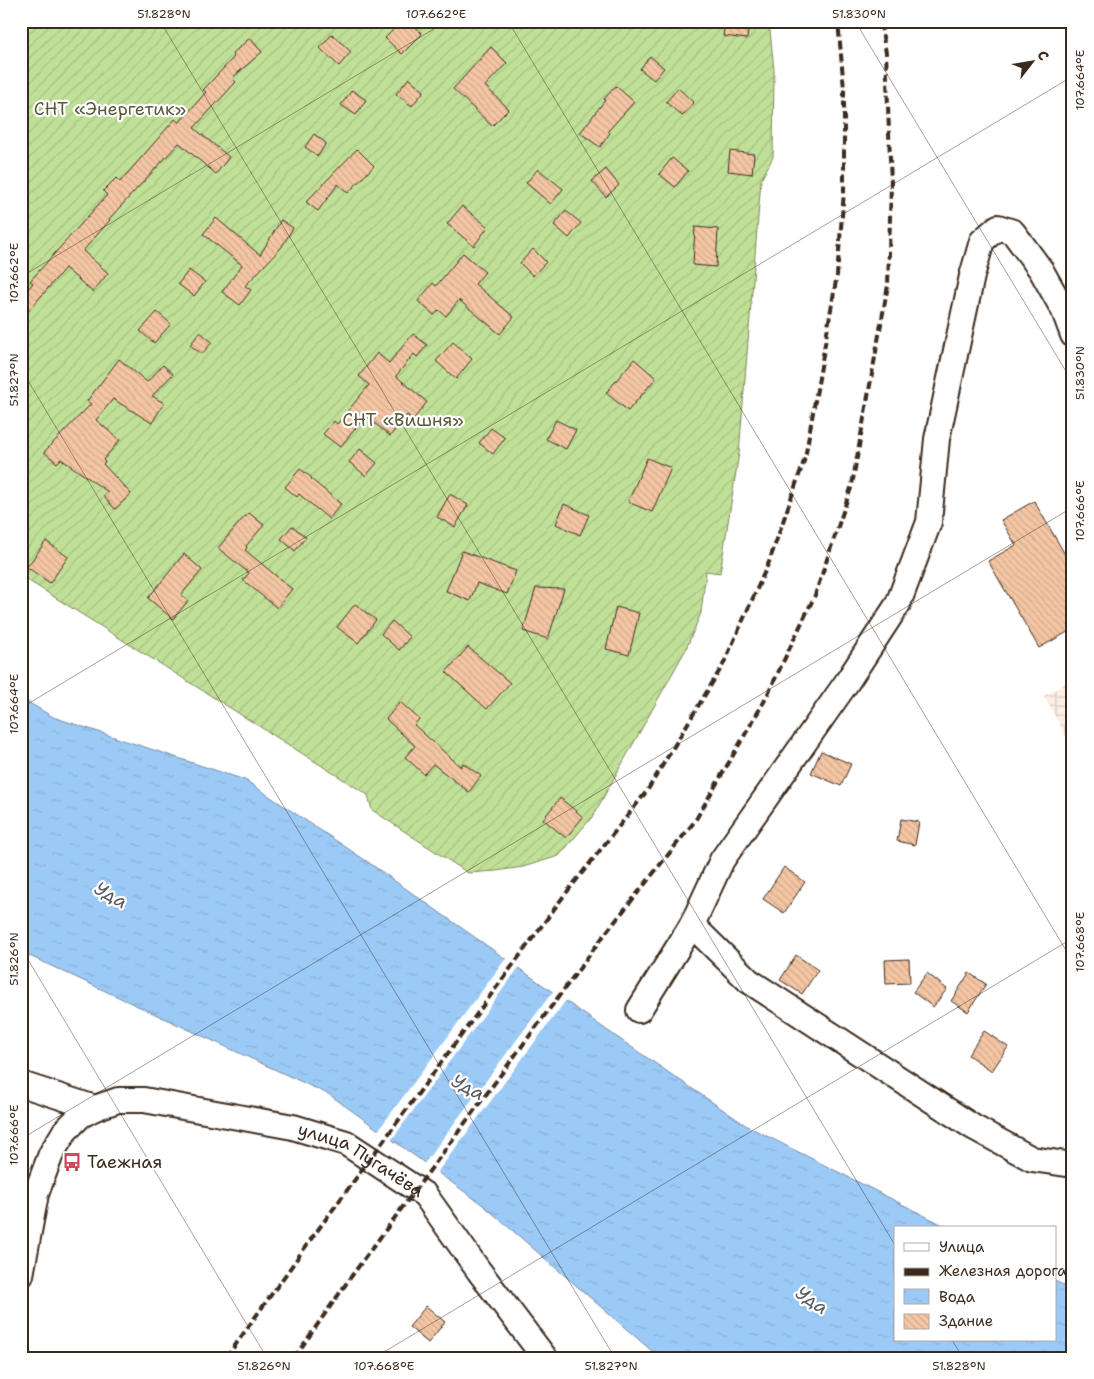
<svg xmlns="http://www.w3.org/2000/svg" width="1094" height="1379" viewBox="0 0 1094 1379" font-family="'Shantell Sans',sans-serif">
<style>
.industrial{fill:url(#industrial-grid)}
.garden{fill:url(#garden-furrows);stroke:#7e855b}
.water{fill:url(#water-ripples);stroke:#758aa0}
.pier{fill:#fff}
.building{fill:url(#building-back-hatch);stroke:#3b2a1e}
.lines{fill:none;stroke-linecap:round;stroke-linejoin:round}
.minor-casing{stroke:#3b2a1e;stroke-width:28}
.minor{stroke:#fff;stroke-width:24}
.rail{stroke:#3b2a1e;stroke-width:4;stroke-dasharray:8 4;stroke-linecap:butt}
.ticks{fill:none;stroke:#3b2a1e;stroke-width:1;stroke-opacity:0.45}
.labels{text-anchor:middle;dominant-baseline:central;stroke-width:4.5;stroke-linejoin:round;paint-order:stroke}
.park-label{font-size:18px;fill:#5c583c;stroke:#fff}
.poi-label{font-size:18px;fill:#3b2a1e;stroke:#fff;text-anchor:start}
.street-label{font-size:18px;fill:#3b2a1e;stroke:#fff}
.water-label{font-size:19px;font-style:italic;fill:#585a5f;stroke:#fff}
.neatline{fill:none;stroke:#3b2a1e;stroke-width:2}
.ticks-label{font-size:12px;text-anchor:middle;fill:#3b2a1e}
</style>
<defs>
<pattern id="industrial-grid" width="8" height="8" patternUnits="userSpaceOnUse" patternTransform="scale(1.25)"><rect width="8" height="8" fill="#fceee4"/><path d="M0 4h8M4 0v8" fill="none" stroke="#d9ccc3"/></pattern>
<pattern id="garden-furrows" width="10" height="10" patternUnits="userSpaceOnUse" patternTransform="scale(1.25)"><rect width="10" height="10" fill="#c0e098"/><path d="M-1 1l2-2M0 10L10 0M9 11l2-2" fill="none" stroke="#a6c083"/></pattern>
<pattern id="water-ripples" width="26" height="14" patternUnits="userSpaceOnUse" patternTransform="scale(1.25)"><rect width="26" height="14" fill="#9ccaf7"/><path d="M2 4q2-2 4 0t4 0M15 11q2-2 4 0t4 0" fill="none" stroke="#87aed3"/></pattern>
<pattern id="building-back-hatch" width="6" height="6" patternUnits="userSpaceOnUse" patternTransform="scale(1.25)"><rect width="6" height="6" fill="#f4c6a4"/><path d="M-1 5l2 2M0 0l6 6M5-1l2 2" fill="none" stroke="#d2aa8d"/></pattern>
</defs>
<rect width="100%" height="100%" fill="#fff"/>
<filter id="ink" filterUnits="userSpaceOnUse"><feTurbulence type="fractalNoise" baseFrequency=".02" numOctaves="2"/><feDisplacementMap in="SourceGraphic" scale="10" xChannelSelector="R" yChannelSelector="G"/><feConvolveMatrix kernelMatrix="1 2 1 2 8 2 1 2 1" color-interpolation-filters="sRGB"/></filter>
<g filter="url(#ink)">
<path class="industrial" d="M1073,679V749L1044,696Z"/>
<path class="garden" d="M21,21H769L774,70L773,157L761,180L739,453L720,573L706,571L701,613L686,649L593,816L559,856L523,867L496,871L468,873L372,810L368,795L21,576Z"/>
<path class="water" d="M21,698L53,717L245,780L365,860L621,1040L747,1126L949,1228H895V1340H1055V1281L1073,1290V1358H660L483,1205L330,1095L21,952Z"/>
<path class="pier" d="M507,957L520,966L390,1142L377,1132Z
M554,990L567,999L436,1174L423,1165Z"/>
<path class="building" d="M402,21H410L422,34L402,54L385,38Z
M725,21H749L747,39L723,36Z
M332,34L351,52L339,66L320,48Z
M250,38L262,52L232,78L236,82L194,128L229,157L216,174L179,143L109,219L110,220L83,251L108,273L93,292L65,268L21,320V297L33,283L30,281L107,195L103,191L116,178L120,182L175,119L179,123L206,92L203,90L234,57L232,54Z
M491,47L507,63L485,86L509,109L492,126L453,89Z
M650,56L664,68L654,80L640,69Z
M409,78L424,91L412,106L396,94Z
M616,86L634,102L608,131L610,133L600,147L580,133L605,100L604,99Z
M678,88L694,103L682,116L666,102Z
M352,90L366,100L356,115L341,105Z
M314,134L326,143L318,156L305,147Z
M357,149L374,166L348,193L338,184L318,211L306,202Z
M730,151L754,154L752,174L728,171Z
M672,158L688,171L675,187L659,174Z
M538,169L563,189L551,204L526,183Z
M606,169L619,185L606,197L592,181Z
M462,206L488,227L474,246L447,224Z
M566,211L581,223L569,238L554,225Z
M216,218L260,255L281,220L293,228L281,248L245,286L251,290L240,305L222,292L242,265L203,234Z
M695,227L718,229L716,267L693,265Z
M533,249L546,262L533,276L520,263Z
M463,253L485,272L475,284L514,317L500,334L459,300L446,316L439,310L434,315L418,301L433,283L436,286Z
M189,270L205,282L194,296L178,284Z
M157,312L171,324L154,343L140,331Z
M200,332L212,342L202,354L190,345Z
M413,334L427,345L417,357L414,354L396,376L427,402L413,420L407,415L390,436L366,416L340,447L323,434L334,421L337,424L369,385L359,376L377,353L389,363Z
M453,342L472,359L456,379L436,361Z
M119,359L147,382L163,365L173,374L152,396L164,403L152,423L113,399L96,420L120,440L103,460L105,462L103,464L131,494L115,509L103,496L108,492L61,459L57,463L44,452L91,404L87,401Z
M634,359L656,378L628,411L606,393Z
M556,420L576,430L566,449L546,439Z
M491,428L505,438L493,454L479,443Z
M360,449L377,463L366,476L349,462Z
M647,458L671,468L652,512L628,502Z
M300,469L312,478L311,479L341,504L329,519L299,494L297,497L285,487Z
M450,494L468,505L455,527L437,517Z
M1034,501L1073,568V629L1039,648L988,561L1016,545L1001,520Z
M564,504L589,515L580,535L556,524Z
M249,513L264,525L246,546L247,548L245,550L292,589L277,608L243,580L249,573L218,548L244,517H245Z
M292,526L306,537L295,551L281,539Z
M46,541L68,557L50,583L27,567Z
M462,551L516,571L507,594L477,583L470,601L446,591Z
M184,554L202,570L181,595L188,601L173,619L148,598Z
M536,588L564,589L548,639L523,631Z
M355,604L376,620L358,643L337,627Z
M616,607L639,613L629,655L606,649Z
M392,621L410,637L399,650L381,634Z
M468,647L510,683L487,709L446,672Z
M400,702L419,719L414,725L461,767L463,763L481,776L469,792L433,764L424,774L405,757L415,746L386,719Z
M821,751L851,764L841,786L811,773Z
M560,798L583,817L566,838L543,819Z
M901,819L919,822L915,845L897,841Z
M784,867L805,882L784,913L763,899Z
M796,955L818,970L802,994L780,980Z
M909,959L910,983L886,984L885,960Z
M927,973L947,989L933,1007L913,992Z
M969,973L986,984L968,1012L951,1001Z
M984,1031L1008,1047L992,1071L968,1055Z
M426,1306L445,1322L428,1343L409,1327Z"/>
<g class="lines">
<g class="minor-casing">
<g id="minor">
<path d="M692,925L749,981L973,1127L1032,1159L1073,1165"/>
<path d="M639,1010L692,925L722,860L847,682L898,604L929,522L937,439L972,276L982,241L998,227L1013,232L1041,270L1064,311L1073,335"/>
<path d="M21,1084L95,1108"/>
<path id="s1" d="M21,1275L36,1194L51,1154L65,1131L80,1116L95,1108L118,1100H144L293,1127L346,1143L425,1195L479,1271L545,1358"/>
</g>
</g>
<use href="#minor" class="minor"/>
<path class="rail" d="M226,1358L306,1246L563,897L647,791L723,665L769,562L805,458L837,275L844,192V89L838,21
M294,1358L353,1274L605,934L695,821L765,700L815,595L852,485L888,285L891,185L886,53L880,21"/>
</g>
</g>
<path class="ticks" d="M160,21L895,1245M508,21L1073,962M855,21L1073,383M21,277L447,21M21,369L615,1358M21,708L1073,76M21,948L267,1358M21,1139L1073,507M952,1340L963,1358M374,1358L1073,938"/>
<defs>
<g id="bus-bare" transform="scale(1.5)"><path d="M-5-6H5V4H4V6H2V4H-2V6H-4V4H-5ZM-3.5-4V0h7V-4ZM-3.5 1.2v1.5H-2V1.2ZM2 1.2v1.5H3.5V1.2Z" fill="#d1495b" stroke="#fff" stroke-width="2.5" paint-order="stroke"/></g>
</defs>
<g fill-rule="evenodd">
<use href="#bus-bare" x="72" y="1162"/>
</g>
<g class="labels">
<g class="park-label">
<text x="110" y="109">СНТ «Энергетик»</text>
<text x="403" y="420">СНТ «Вишня»</text>
</g>
<g class="poi-label">
<text x="87" y="1162">Таежная</text>
</g>
<g class="street-label">
<text stroke="none"><textPath href="#s1" startOffset="468">улица Пугачёва</textPath></text>
</g>
<g class="water-label">
<text transform="translate(111 895) rotate(30)">Уда</text>
<text transform="translate(468 1087) rotate(28)">Уда</text>
<text transform="translate(812 1300) rotate(34)">Уда</text>
</g>
</g>
<rect width="1094" height="1379" fill="none" stroke="#fff" stroke-width="55"/>
<rect x="894" y="1226" width="162" height="115" fill="#ffffff" stroke="#b1aaa5"/>
<rect x="904" y="1243" width="25" height="8" fill="#ffffff" stroke="#b1aaa5"/>
<text x="939" y="1252" font-size="15" fill="#3b2a1e">Улица</text>
<rect x="904" y="1268" width="25" height="8" fill="#3b2a1e" stroke="#b1aaa5"/>
<text x="939" y="1276" font-size="15" fill="#3b2a1e">Железная дорога</text>
<rect x="904" y="1289" width="25" height="15" fill="url(#water-ripples)" stroke="#b1aaa5"/>
<text x="939" y="1302" font-size="15" fill="#3b2a1e">Вода</text>
<rect x="904" y="1314" width="25" height="15" fill="url(#building-back-hatch)" stroke="#b1aaa5"/>
<text x="939" y="1326" font-size="15" fill="#3b2a1e">Здание</text>
<g transform="translate(1032 62) rotate(59)" stroke="#ffffff" stroke-width="4" paint-order="stroke">
<path d="M0-4L9 19L0 12L-9 19Z" fill="#3b2a1e"/>
<text y="-8" font-size="14" font-weight="bold" text-anchor="middle" fill="#3b2a1e">С</text>
</g>
<rect x="28" y="28" width="1038" height="1324" class="neatline"/>
<g class="ticks-label">
<text x="164" y="18">51.828°N</text>
<text x="436" y="18">107.662°E</text>
<text x="859" y="18">51.830°N</text>
<text transform="translate(1080 80) rotate(-90)" y="4">107.664°E</text>
<text transform="translate(14 273) rotate(-90)" y="4">107.662°E</text>
<text transform="translate(1080 373) rotate(-90)" y="4">51.830°N</text>
<text transform="translate(14 380) rotate(-90)" y="4">51.827°N</text>
<text transform="translate(1080 511) rotate(-90)" y="4">107.666°E</text>
<text transform="translate(14 704) rotate(-90)" y="4">107.664°E</text>
<text transform="translate(1080 942) rotate(-90)" y="4">107.668°E</text>
<text transform="translate(14 959) rotate(-90)" y="4">51.826°N</text>
<text transform="translate(14 1135) rotate(-90)" y="4">107.666°E</text>
<text x="264" y="1370">51.826°N</text>
<text x="384" y="1370">107.668°E</text>
<text x="611" y="1370">51.827°N</text>
<text x="959" y="1370">51.828°N</text>
</g>
</svg>
